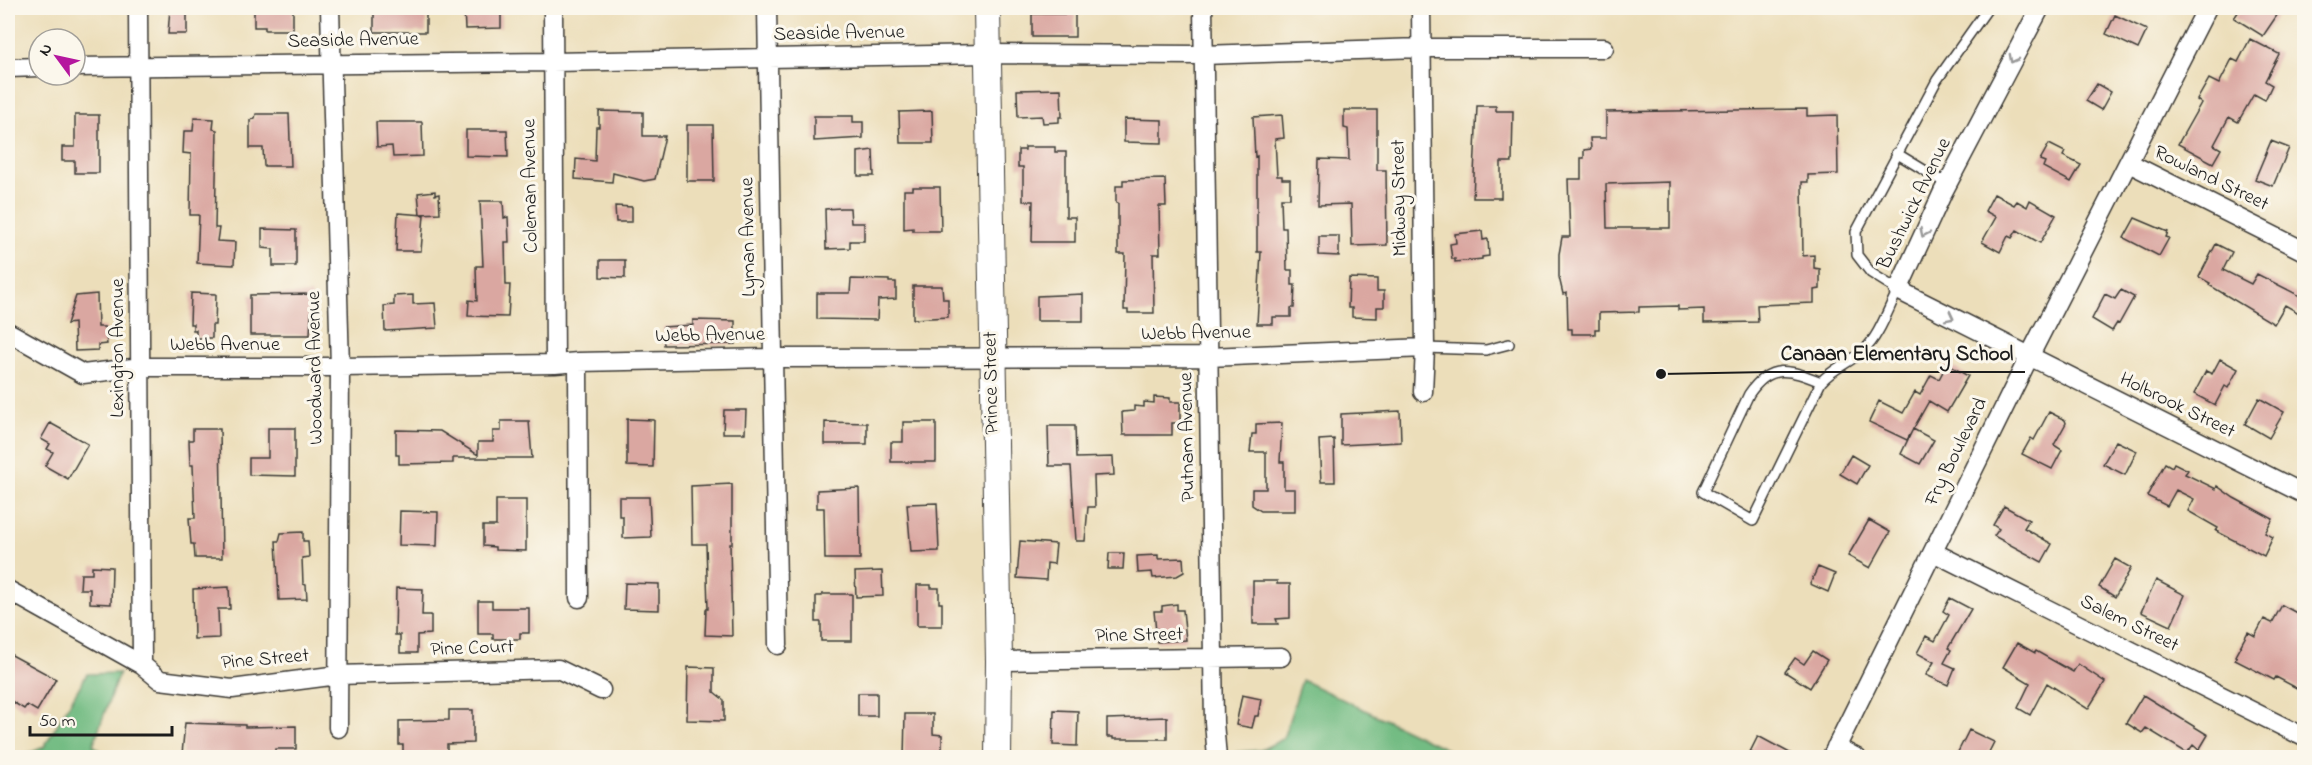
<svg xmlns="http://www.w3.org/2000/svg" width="2312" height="765" viewBox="0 0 2312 765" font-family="'Indie Flower',sans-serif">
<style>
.forest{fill:#73bc83;stroke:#486c50;stroke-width:1.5}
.building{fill:#daa7a1;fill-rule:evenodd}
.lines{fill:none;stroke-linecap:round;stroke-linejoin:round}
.lane-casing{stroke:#3b3934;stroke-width:12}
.street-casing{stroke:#3b3934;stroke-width:21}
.secondary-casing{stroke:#3b3934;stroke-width:28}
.lane{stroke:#fff;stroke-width:9}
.street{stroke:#fff;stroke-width:18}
.secondary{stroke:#fff;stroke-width:26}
.oneway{stroke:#999}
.labels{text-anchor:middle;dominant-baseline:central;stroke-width:6;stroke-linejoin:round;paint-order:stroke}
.street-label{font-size:20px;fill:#1c1c1c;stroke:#fbf7ec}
.leader{fill:none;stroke:#1c1c1c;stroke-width:2}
.callout-dot{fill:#1c1c1c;stroke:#fbf7ec;stroke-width:2}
.callout-label{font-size:21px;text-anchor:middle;font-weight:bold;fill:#1c1c1c;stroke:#fbf7ec;stroke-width:6;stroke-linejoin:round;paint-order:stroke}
</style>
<rect width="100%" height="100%" fill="#fbf7ec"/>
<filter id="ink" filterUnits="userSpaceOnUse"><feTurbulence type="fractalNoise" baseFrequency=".0167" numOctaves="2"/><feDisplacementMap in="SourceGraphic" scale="12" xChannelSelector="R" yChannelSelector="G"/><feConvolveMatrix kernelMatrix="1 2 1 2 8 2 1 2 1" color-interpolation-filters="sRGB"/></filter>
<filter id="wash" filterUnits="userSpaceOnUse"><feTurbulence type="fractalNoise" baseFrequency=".008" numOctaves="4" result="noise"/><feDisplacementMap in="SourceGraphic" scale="24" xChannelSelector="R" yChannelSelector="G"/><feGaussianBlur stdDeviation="1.35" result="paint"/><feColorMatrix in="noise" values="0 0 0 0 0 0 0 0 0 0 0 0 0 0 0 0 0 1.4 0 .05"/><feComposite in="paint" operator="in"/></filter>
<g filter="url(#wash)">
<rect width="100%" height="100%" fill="#ecdeba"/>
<path class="forest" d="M119,673L93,745L109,757H20L44,747L87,674Z
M1302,680L1463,757H1242L1237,752L1261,750L1283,739Z"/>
<g id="blocks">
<path class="building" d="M170,8H187V34H168Z
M254,8H293V30H265V27H254Z
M374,8H426V32H374Z
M464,8H501V28L465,29Z
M2241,8H2282L2263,36L2234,18Z
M1032,14H1075V37H1032Z
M2115,15L2147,30L2138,49L2106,34Z
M2250,39L2279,54L2265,81L2272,85L2265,100L2254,94L2238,122L2229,117L2214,145L2221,149L2213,163L2178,144L2201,103L2197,100L2209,79L2219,84L2232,59L2238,62Z
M2097,84L2111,92L2101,110L2086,101Z
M1061,89L1062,117H1059V122L1043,123L1042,116L1018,117L1017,90Z
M1477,106H1496V111H1513L1512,162H1501V198H1473Z
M1807,109V116L1837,115L1838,174L1808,175V182H1802L1803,256L1814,255V268L1820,269V289L1814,290V303L1757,305L1758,322L1704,323V309L1678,310V306L1639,307V312L1599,313V329H1595V334H1572V329H1568L1567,293L1563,294L1559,277V254L1562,237H1570L1568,179H1581V158H1584V150L1591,149L1590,138H1606V112ZM1670,182V228H1607L1606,184Z
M1344,110H1377V170H1386L1387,245L1352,246L1351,204L1318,205L1319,159L1349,160L1348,129L1344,128Z
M599,111L643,112V136H665L655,179L644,181L613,173L612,182L575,179L576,159L595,161L596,127H599Z
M932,111L933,143H900L899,112Z
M256,114H289L291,166H264L263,148H250V120L255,118Z
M75,115H99V173H75V161H62V147H75Z
M1282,115L1284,138L1275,139L1277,176H1282V179H1290V198H1281L1282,228H1286L1287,270H1292V285H1295L1294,308H1291V317H1273V324H1257L1261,252H1257V156L1255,157L1253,117Z
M814,116H853V122H863V138L814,141Z
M194,118L214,119L213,129L217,130L215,228H219L217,241L235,242L234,265L197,263L199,215H190L191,154L183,153L184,131H193Z
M1124,119L1162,120V143L1124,142Z
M376,122H422L423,156L393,157L392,146L377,147Z
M687,125H713L714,181H687Z
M466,130H507L508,157L466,156Z
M2271,141L2289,148L2273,186L2255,179Z
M2049,144L2065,152L2063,156L2081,165L2071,182L2043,167L2045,162L2040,160Z
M1025,147H1055V152H1066V217H1075V242H1032L1033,201H1023V167H1018V150H1025Z
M873,150L874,176H858V152Z
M1165,179L1166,206H1159L1160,254H1153L1154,313H1128V310H1124L1125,254H1118V203H1116V186H1123V180Z
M913,187H940L941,231H913V228L904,229V190H913Z
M435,191V195L439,194L440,213L420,214L418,193Z
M1994,194L2014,205L2017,201L2027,207L2030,200L2056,215L2040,243L2017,230L2012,238L2008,236L2000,252L1982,242L1996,217L1985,211Z
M480,201H503L504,218L508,217L509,242H505L506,285H510L508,317L468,316L469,300L477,301L476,266H483Z
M615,206L632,207V222H616Z
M841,208H850L851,223H864V241H850V248L826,249L825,209Z
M398,213L424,215L421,251H396Z
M2135,218L2168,232L2166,237L2169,238L2159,256L2124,238Z
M262,229L296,230V266H273V249L262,248Z
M1482,231L1483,240L1488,239L1489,256L1482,257V259L1455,262V259H1452L1450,244L1456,243L1455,234Z
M1319,236H1339V256L1319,255Z
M2216,244L2232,252L2223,270L2251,284L2257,274L2304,298V316L2285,305L2274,324L2209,285L2210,283L2199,277Z
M600,260H625V278L600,277Z
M1349,278L1377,279V291H1384V307H1377V318L1352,317V308H1348Z
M851,279L889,280V282H896V299L878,300L877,320L817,319V293H850Z
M913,286H942L943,299H948V317L913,319Z
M2121,290L2134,297L2119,324L2117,323L2112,331L2092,319L2105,294L2115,299Z
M191,293L216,294L215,325H212V338H196V330H193V324H190Z
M97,294L98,327H105L107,344L98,345V350L75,351L74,323L67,324L76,296Z
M312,294L310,335H250V295Z
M1083,294V321H1037V296Z
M413,295V304L435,303L437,328L385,331L384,306L394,305V296Z
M693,320L735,321V344L664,345L663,327L693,325Z
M2220,359L2238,369L2228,388L2225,386L2215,405L2194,394L2206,371L2212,374Z
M1947,364L1968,376L1947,412L1929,401L1907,440L1869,422L1879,401L1903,413L1915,392L1920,395L1931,375L1939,379Z
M1154,397L1170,398V402H1180V423H1172V435H1123L1122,412L1134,411V406L1144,407V402L1154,403Z
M2259,398L2284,412L2269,438L2245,424Z
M724,410H746L745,433H723Z
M1400,411L1401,442L1341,445V414Z
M2049,412L2065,420L2066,423L2054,445L2062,450L2052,469L2022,454L2031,438L2034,440Z
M627,419L654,420L653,467L627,466Z
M501,421H529L532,458H453V463L399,464V455H396V430L440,431L478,455V442H493V431H501Z
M825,422L867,423V444H825Z
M903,422H936V462H891V442H903Z
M50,423L88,444L68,479L45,466L53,452L47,449L50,444L41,439Z
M1282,423L1280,462H1284V489H1295V511H1261L1252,505V489H1266V452H1250L1252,434H1256V424Z
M1048,426H1075L1076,458L1113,457L1114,475L1094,476L1095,507H1088L1085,541H1076L1071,466H1049Z
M268,428H295V476L249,475V458H268Z
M193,429H220L222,558H195L194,544H191L189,518H195L193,465H190L189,440H193Z
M1913,429L1934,440L1920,464L1901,454Z
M1334,439L1335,482H1321L1319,440Z
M2116,441L2137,451L2125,475L2103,464Z
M1851,455L1868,465L1857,484L1840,474Z
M2165,463L2172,467L2174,463L2188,470L2185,474L2216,489L2217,486L2234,498L2273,519L2265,533L2273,537L2264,556L2216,531L2218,528L2188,511L2194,499L2176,490L2167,506L2147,496Z
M732,484V544H730L732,636L705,635L706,609H708L706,544H692L691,486Z
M859,488L860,559H825L824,508H817V490Z
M619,497H649L651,537L623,538V516H619Z
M496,500H526V551L495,550V547L483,546V526H496Z
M937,503L939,551L911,552L907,504Z
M2004,506L2029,520L2024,528L2052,544L2042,562L1994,536L1999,529L1993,525Z
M400,511L438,512L437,546L399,545Z
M1869,520L1890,532L1870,568L1848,556Z
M303,532V541H308L309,557L302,558L303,584L306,585L307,599L279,600L276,541H279L281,533Z
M1020,541L1056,544L1054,564L1047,563L1046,580L1017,578Z
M1109,553H1124L1123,569H1108Z
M1158,555V559L1183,558L1184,572L1177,576L1153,578L1152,572L1138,573L1137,556Z
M2115,559L2131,568L2115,597L2099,587Z
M92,566L112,567L111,604L90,603V589H80L81,574H92Z
M1818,567L1835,574L1828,592L1810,584Z
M882,571L883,596L856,597L855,572Z
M2156,580L2185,595L2171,626L2141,612Z
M1253,581H1277V584H1290V618L1276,619L1278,624H1253Z
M625,583L659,584V610L624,609Z
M917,585H931V588H939V603H942V626H917Z
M229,587L230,609H218L219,638L194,639L193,589Z
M396,588L423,589L422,615H431V634L417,635V653H400V635H395Z
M822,594H852V641H821V622H816V596H822Z
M1950,598L1971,609L1948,648L1951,650L1944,663L1955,668L1948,685L1926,675L1934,662L1917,653L1926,636L1935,641L1949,615L1943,611Z
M478,601H492V608H529V633H520V639H493V634H478Z
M1177,604V610H1183L1186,640L1157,642L1154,611H1162V606Z
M2282,605L2304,617V692L2276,677L2274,680L2235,660L2237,657L2235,656L2248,632L2255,636L2264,619L2272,623Z
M2017,643L2035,653L2036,651L2073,672L2078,664L2105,682L2088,709L2047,683L2030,715L2018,708L2030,683L2003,667Z
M1813,651L1827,660L1810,688L1785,672L1795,658L1804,664Z
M8,653L56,679L37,711L27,705L24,709L8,699Z
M688,667L714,668V692L724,700V721L687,720Z
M858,693H877V716H858Z
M1242,695L1261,699L1258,716H1255L1252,728L1236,725Z
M2143,695L2208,735L2199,750L2193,745L2187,753L2146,728L2142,733L2126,723Z
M449,710H473V743L447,744V751L427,752V758H403V745H399V721L449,720Z
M1054,710L1078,711L1077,746L1053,745Z
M905,714H933V734L942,735V758H904Z
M1167,717V739H1113V737H1107V719Z
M185,723L245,725V727L296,726V749H275V758H224L182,754Z
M1969,730L1994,742L1986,758H1955Z
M1758,736L1799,758H1761L1750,752Z"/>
</g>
</g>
<g filter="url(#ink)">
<use href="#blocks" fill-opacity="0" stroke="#3b3934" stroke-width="1.5"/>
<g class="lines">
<g class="lane-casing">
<path id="lane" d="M1896,153L1947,184
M1425,348L1486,350L1509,344
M1821,382C1789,369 1770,363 1749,394L1703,492L1753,521L1821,382C1833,368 1849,363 1863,351C1879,337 1888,309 1898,290L1871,273L1857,255L1856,232L1937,80L1988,8"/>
</g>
<g class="street-casing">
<path id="street" d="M138,8L142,665L160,680L232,689L338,675L558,669L601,690
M330,8L340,367L338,728
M553,8L555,364
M767,8L778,645
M1203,8L1214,722L1217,758
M1421,8L1425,348L1423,392
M2040,8L1943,192L1898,290L2304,494
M75,67L552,62L987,54L1203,55L1421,48H1604
M8,68L39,67
M2129,163L2304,251
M8,332L83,374L141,367H340L555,364L578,362L774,358L1209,357L1425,348
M578,362L579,598
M1933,552L2304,737
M8,590L142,665
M999,661L1281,657
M1836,747L1857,758
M1831,758L2029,357L2207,8"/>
</g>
<g class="secondary-casing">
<path id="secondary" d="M987,8L999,661L998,758"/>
</g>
<use href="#lane" class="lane"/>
<use href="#street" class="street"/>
<use href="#secondary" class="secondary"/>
</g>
<defs><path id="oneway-chevron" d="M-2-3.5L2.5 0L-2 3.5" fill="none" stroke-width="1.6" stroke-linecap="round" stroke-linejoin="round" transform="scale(1.5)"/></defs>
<g class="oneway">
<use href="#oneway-chevron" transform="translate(2013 59) rotate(118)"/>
<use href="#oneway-chevron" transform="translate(1924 233) rotate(115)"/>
<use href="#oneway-chevron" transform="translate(1950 317) rotate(27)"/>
</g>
</g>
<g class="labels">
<g class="street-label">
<text transform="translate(839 34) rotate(-1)">Seaside Avenue</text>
<text transform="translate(353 41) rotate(-1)">Seaside Avenue</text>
<text transform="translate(2211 179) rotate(26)">Rowland Street</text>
<text transform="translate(531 186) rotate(-91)">Coleman Avenue</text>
<text transform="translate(1400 198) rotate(-91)">Midway Street</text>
<text transform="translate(1915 204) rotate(-64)">Bushwick Avenue</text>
<text transform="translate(749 237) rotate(-91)">Lyman Avenue</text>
<text transform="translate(1196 334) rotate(-1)">Webb Avenue</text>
<text transform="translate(710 336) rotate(-1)">Webb Avenue</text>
<text x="225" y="345">Webb Avenue</text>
<text transform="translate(118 348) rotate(-90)">Lexington Avenue</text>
<text transform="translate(316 368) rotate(-91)">Woodward Avenue</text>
<text transform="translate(992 383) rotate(-91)">Prince Street</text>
<text transform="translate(2177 406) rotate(26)">Holbrook Street</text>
<text transform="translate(1188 437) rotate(-91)">Putnam Avenue</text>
<text transform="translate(1957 452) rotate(-64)">Fry Boulevard</text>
<text transform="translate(2129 624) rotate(26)">Salem Street</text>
<text transform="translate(1139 636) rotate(-1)">Pine Street</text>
<text transform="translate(472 649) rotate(-2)">Pine Court</text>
<text transform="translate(265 660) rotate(-5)">Pine Street</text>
</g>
</g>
<path class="leader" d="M1661 374L1768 372H2025"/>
<circle class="callout-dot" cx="1661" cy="374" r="6"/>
<g class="callout-label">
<text x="1897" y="360">Canaan Elementary School</text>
</g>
<rect width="2312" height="765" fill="none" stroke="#fbf7ec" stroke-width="30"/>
<g transform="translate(57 57) rotate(303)"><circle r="28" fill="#fbf7ec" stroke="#a29f99" stroke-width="1.5"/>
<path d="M0-4.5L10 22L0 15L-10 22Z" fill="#b5179e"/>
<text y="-9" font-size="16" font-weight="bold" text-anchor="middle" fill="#1c1c1c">N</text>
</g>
<path d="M30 726v9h142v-9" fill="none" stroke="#1c1c1c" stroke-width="3"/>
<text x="39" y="726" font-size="18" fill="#1c1c1c" stroke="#fbf7ec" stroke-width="4.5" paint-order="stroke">50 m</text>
</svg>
